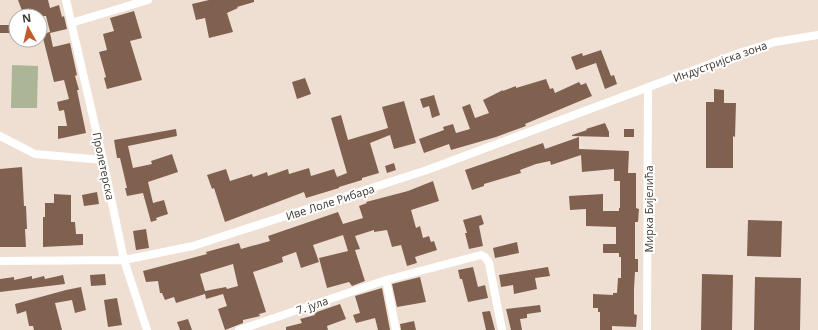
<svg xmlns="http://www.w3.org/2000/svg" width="818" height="330" viewBox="0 0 818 330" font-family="'Open Sans',sans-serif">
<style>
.green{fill:#acb595}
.building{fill:#806150;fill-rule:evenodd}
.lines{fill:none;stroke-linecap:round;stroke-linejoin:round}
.minor{stroke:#fff;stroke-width:8}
.labels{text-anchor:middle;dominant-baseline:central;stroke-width:4;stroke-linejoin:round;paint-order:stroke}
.street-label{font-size:11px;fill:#3d3732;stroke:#fff}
</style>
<rect width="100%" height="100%" fill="#efdfd3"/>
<path class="green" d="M12,65L38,66L37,108H11Z"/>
<path class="building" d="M18,0H48L50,8L59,5L62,17L64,16L67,29L50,33L53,47L70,43L77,75L75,76L79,90H77L86,133L58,139V126H67L64,110L59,111L57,102L69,99L64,80L54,82L42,34L50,32L46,16H24Z
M209,0H254V2L237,7L238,8L227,13L233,32L209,38L205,18L196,20L192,4Z
M134,11L142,38L130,41L142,80L107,89L104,78L106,77L99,52L107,50L103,34L114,31L110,18Z
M0,25H16V33H0Z
M601,50L611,76L614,75L617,84L605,89L596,63L576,70L571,57L582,53L583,56Z
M305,78L311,94L297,99L292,82Z
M546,79L550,89L553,88L555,93L579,82L581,85L586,83L592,96L525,124L526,126L496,137L451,150L449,144L424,153L419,139L444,130L443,127L453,124L456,133L470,129L462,107L470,104L475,118L489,113L483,100L503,90V91L516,86V88Z
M714,89L724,90V103H736L735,137L733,136V168H706V102H714Z
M434,95L440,115L432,118L429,106L423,108L420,99Z
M404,101L416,143L394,149L390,135L370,143L379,173L362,178V180L339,187V188L306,198L304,192L225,222L214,188L212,189L207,175L226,169L230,181L252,174L253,177L267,172L268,176L288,169L289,174L309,168L311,176L334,169L337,177L347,173L331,118L341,115L348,140L388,128L382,107Z
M605,123L609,132V137L572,136V135L587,130L586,129Z
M176,129L177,136L128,146L133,168L152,164L151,161L172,154L178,172L148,182L153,203L164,200L168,214L156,218L157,220L151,222L143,193L127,196L125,188H127L120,158H117L114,140Z
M624,129H634V137H624Z
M579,137V149L629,151L628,173H636V208L639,209L638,222H635V259H638V272H635L634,289V314L637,315L636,327L612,326V330H600V312H598V308H593V294L613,295V293H617L618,278H621V257H619V253H603V244H616V227L586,226V209L570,210L569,196L603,194V211H619V208H620V181H614V169L582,172L581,155L551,165L550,161L536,164L520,170L521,173L484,184V186L472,190L465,170L543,143L545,149Z
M394,163L396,170L387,173L385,166Z
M22,167L24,206H26L27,229H25L26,247H0V169Z
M433,181L439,201L411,210L416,228L420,226L423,238L429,236L431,242L434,241L437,250L415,257L417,263L407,266L401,245L392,247L387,230L374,232V230L355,236L360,249L355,250L365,281L352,286L349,282L327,288L319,258L348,251L343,235L313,245L319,262L301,268L296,252L282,257L283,262L253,272L266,312L259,314L260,316L243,320V323L225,330L218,309L227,306L223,294L206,299L205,294L176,303L174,297L165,300L162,293H160L158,281L146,282L143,271L207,254L206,252L239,243L241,249L270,241L268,236L338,212L343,224L363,218L359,206L367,203L366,202L408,191ZM233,264L238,286L227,289L226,287L205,291L200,274Z
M97,192L99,204L84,206L82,195Z
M54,194L71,195V222H75L76,234H83V245L43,247V217H45V203H54Z
M481,215L484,224L479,226L483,246L469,249L465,233H467L463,220Z
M748,220L782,221L781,257L747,256Z
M146,229L149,248L136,250L133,231Z
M517,242L519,253L495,258L493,248Z
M473,267L478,287L485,285L488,298L468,302L462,279H460L458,270Z
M548,267L550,276L535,278L537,289L514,294L513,285L501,287L499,275Z
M105,274L106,285L91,286L90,275Z
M702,274L733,275L732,330H701Z
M63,275L65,284L0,292V279L14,277V280L32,276V279L44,276L45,279Z
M420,277L426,302L397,307L392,284Z
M755,277L801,278L800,330H754Z
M81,287L86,310L75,313L72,300L55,303L62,330H34L33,326H29L26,311L17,314L15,304L66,290Z
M382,288L390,330H378L375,318L356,323L353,315L360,313L355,296Z
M117,298L122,325L108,327L104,300Z
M340,304L346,319L327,326L328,330H286V327L302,323L300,319L315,315L314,313Z
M540,305L541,312L527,314V318L520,319L522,330H511L506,309Z
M490,311L495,330H486L482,312Z
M188,319L192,330H180L177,322Z
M414,321L416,330H401L400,324Z"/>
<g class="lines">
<path class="minor" d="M66,0L103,160L124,260L147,330
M71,23L148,0
M0,136L35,154L103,160
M0,261L124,260L193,246L427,170L742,52L775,42L818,35
M386,280L396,330
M239,330L386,280L481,255L485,257L489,263L502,330
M647,330L648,88"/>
</g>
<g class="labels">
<g class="street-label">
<text transform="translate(720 61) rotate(-20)">Индустријска зона</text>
<text transform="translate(104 166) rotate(78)">Пролетерска</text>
<text transform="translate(330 202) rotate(-18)">Иве Лоле Рибара</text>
<text transform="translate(648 209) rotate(-90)">Мирка Бијелића</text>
<text transform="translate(312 305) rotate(-19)">7. јула</text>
</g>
</g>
<g transform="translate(28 28) rotate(352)"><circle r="19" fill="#ffffff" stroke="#b1afad"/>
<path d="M0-3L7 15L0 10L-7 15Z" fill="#c15b2c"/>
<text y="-6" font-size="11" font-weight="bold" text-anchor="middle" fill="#3d3732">N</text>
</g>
</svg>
